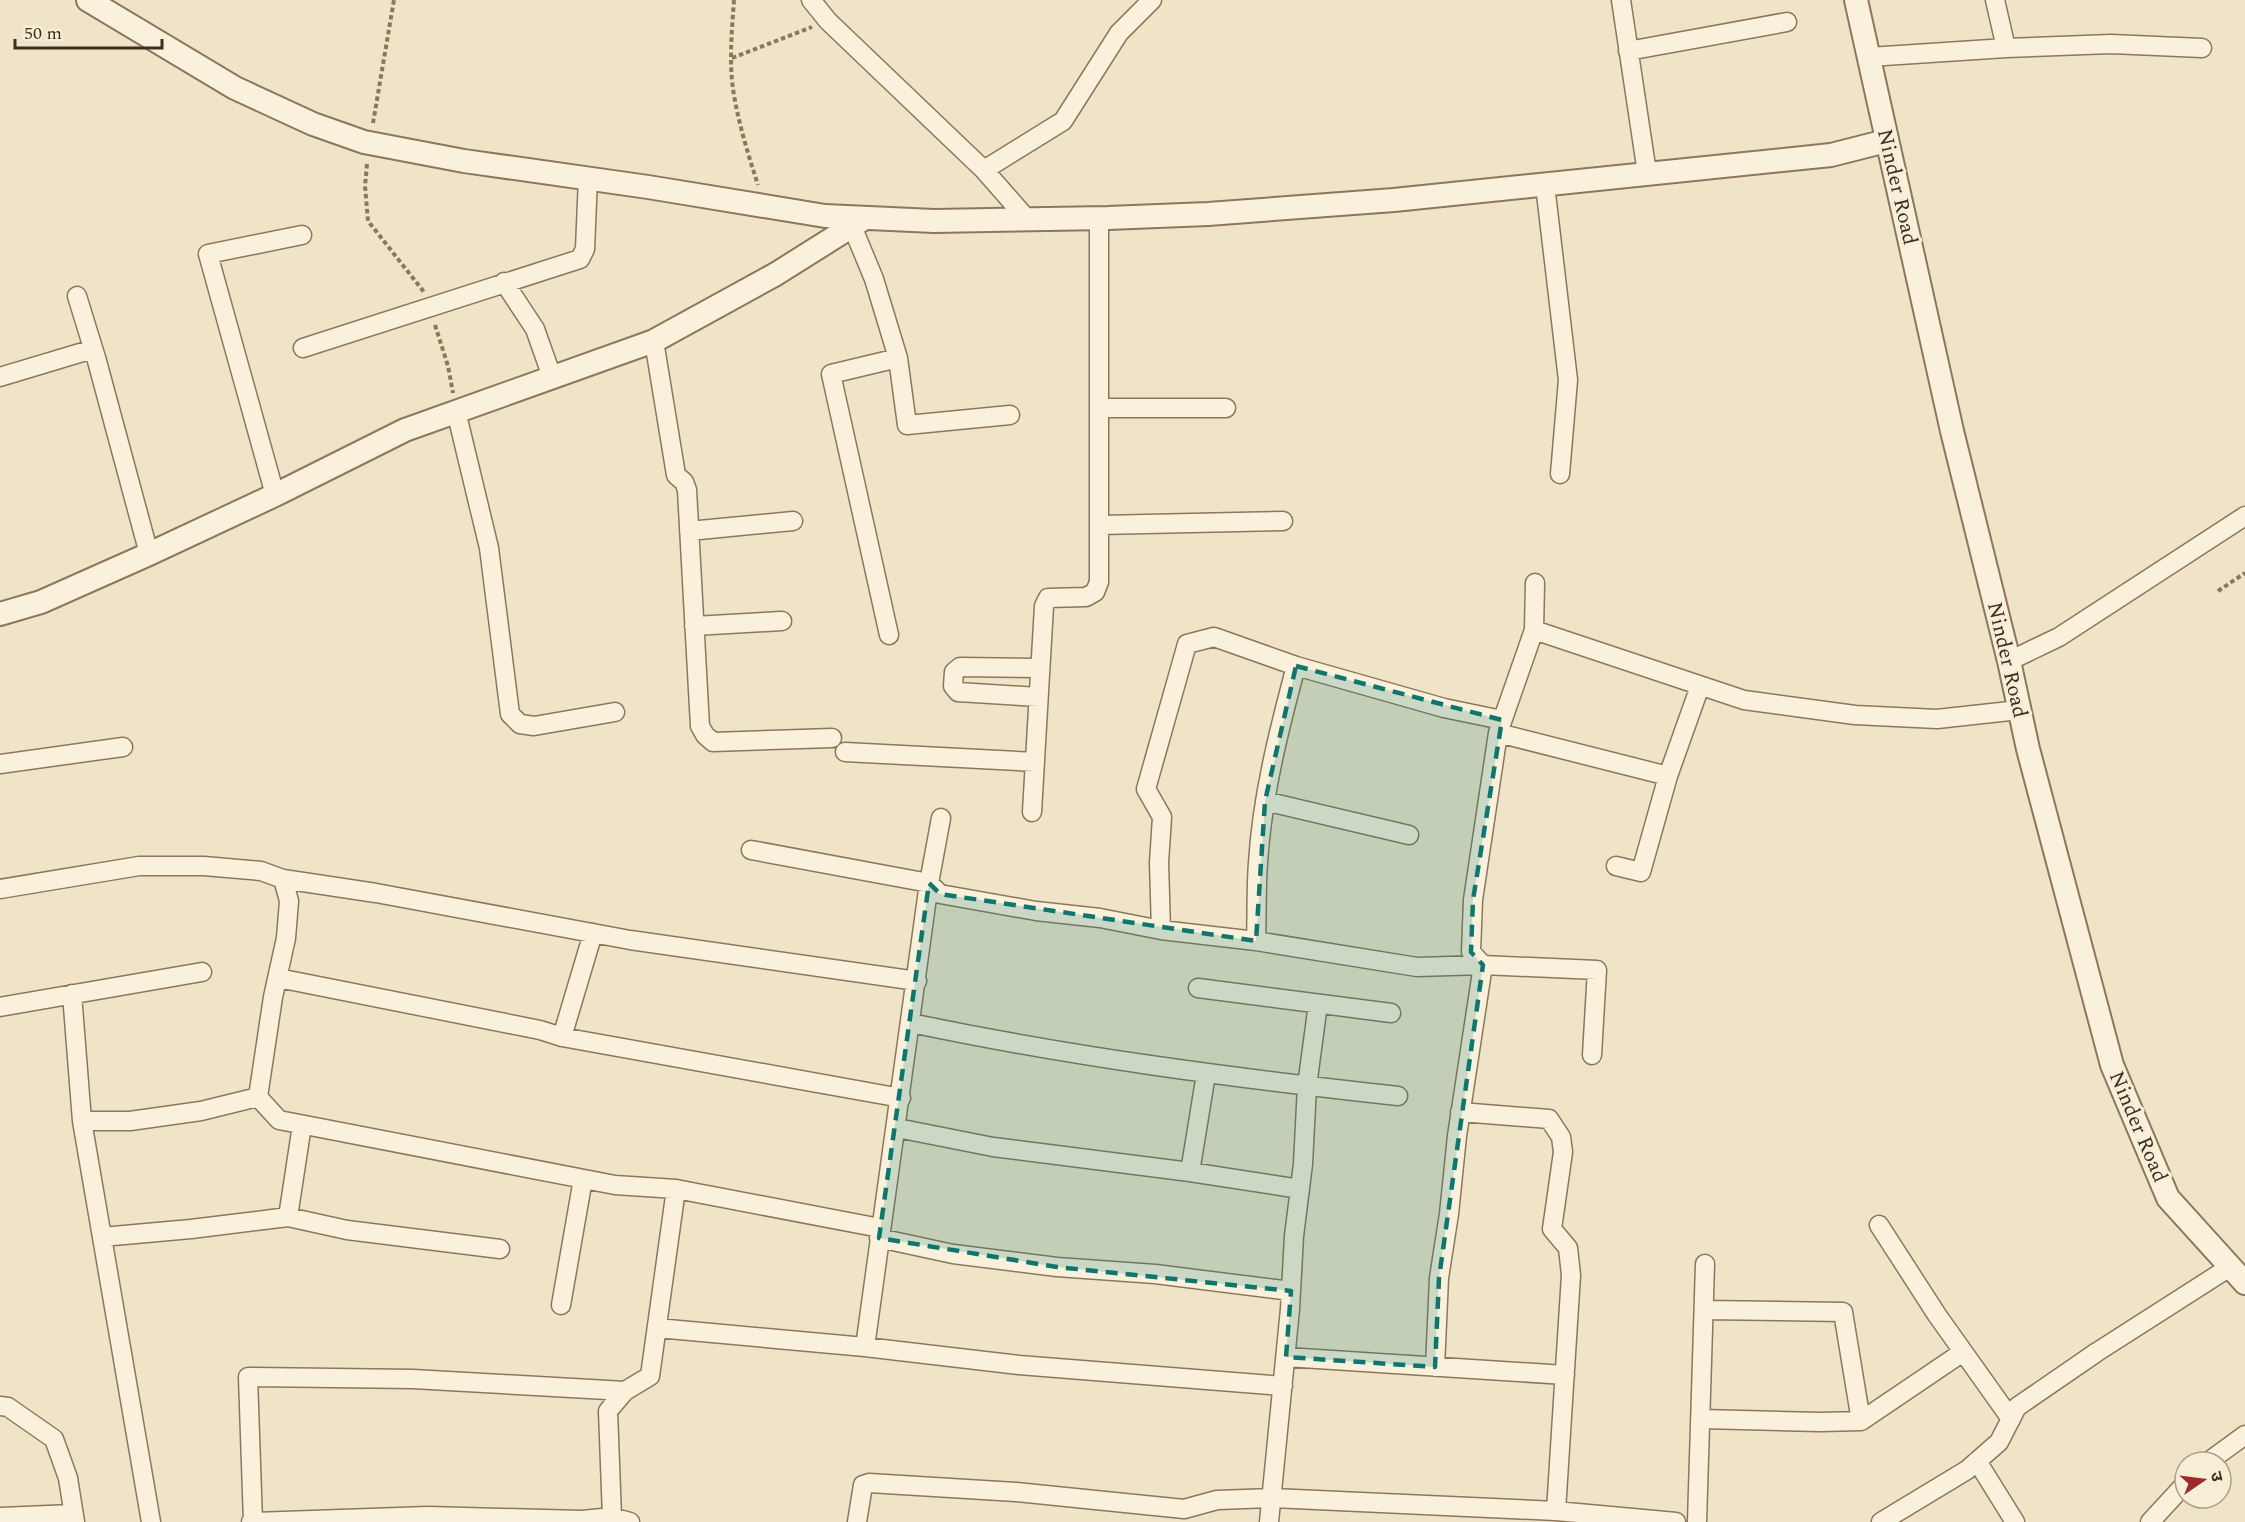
<svg xmlns="http://www.w3.org/2000/svg" width="2245" height="1522" viewBox="0 0 2245 1522" font-family="Spectral,'Noto Sans Devanagari',serif">
<style>
.lines{fill:none;stroke-linecap:round;stroke-linejoin:round}
.minor-casing{stroke:#8d765c;stroke-width:21}
.tertiary-casing{stroke:#8d765c;stroke-width:26}
.path{stroke:#8d765c;stroke-width:4;stroke-dasharray:4.5 3;stroke-linecap:butt}
.minor{stroke:#faf1dc;stroke-width:18}
.tertiary{stroke:#faf1dc;stroke-width:22}
.marked{fill:#0f766e;fill-opacity:0.2;stroke:#0f766e;stroke-width:4.5;stroke-dasharray:12 8;stroke-linejoin:round}
.labels{text-anchor:middle;dominant-baseline:central;stroke-width:6;stroke-linejoin:round;paint-order:stroke}
.street-label{font-size:21px;fill:#3d2e20;stroke:#f7eed8}
</style>
<rect width="100%" height="100%" fill="#f0e4c8"/>
<g class="lines">
<g class="minor-casing">
<path id="minor" d="M811,0L828,21L984,170L1027,219
M1621,0L1647,173
M2006,48L2111,44L2202,48
M1628,51L1787,22
M1869,57L2006,48L1995,0
M984,170L1063,121L1119,33L1152,0
M1545,185L1568,380L1560,474
M852,226L874,279L898,358L907,425L1010,415
M504,282L535,329L552,377
M77,296L97,361L149,554
M654,341L676,475L684,482L687,490L700,726L705,735L713,742L832,738
M303,348L580,259L585,249L588,178
M0,377L93,349
M1100,408H1226
M456,411L489,548L510,714L520,724L534,726L615,712
M275,495L208,254L302,235
M1100,525L1283,521
M689,531L793,521
M1535,583L1534,630L1498,733L1668,776L1700,686
M694,626L782,621
M1534,630L1744,700L1855,715L1937,719L2019,710
M889,635L831,374L898,358
M2009,661L2059,637L2245,516
M1038,697L958,692L953,686L954,672L960,667L1040,668
M1498,733L1473,900L1471,952L1483,965L1597,970L1592,1055
M845,752L1035,762
M0,764L123,747
M1265,801L1409,835
M1032,812L1044,606L1048,598L1086,597L1095,592L1099,582V218
M751,850L929,883L940,894L1036,911L1100,918L1161,930L1256,941C1257,915 1256,889 1258,863C1262,796 1279,730 1296,666
M1616,866L1641,872L1668,776
M0,889L139,866H204L261,871L283,879L376,893L630,940L917,981
M1161,930L1159,863L1162,817L1146,789L1187,644L1214,637L1296,666L1444,708L1502,720
M1256,941L1417,967L1483,965L1457,1136L1449,1214L1439,1278L1435,1367
M278,978L540,1030L562,1037L901,1098
M1198,988L1391,1013
M72,994L82,1121L151,1522
M0,1007L202,972
M911,1023C1072,1057 1234,1078 1398,1096
M562,1037L593,933
M258,1097L279,1120L615,1185L676,1189L880,1228
M258,1097L273,997L286,938L289,901L283,879
M1460,1112L1549,1119L1561,1137L1563,1152L1552,1229L1568,1248L1571,1275L1556,1511
M82,1121H130L201,1111L258,1097
M302,1125L288,1217L347,1230L500,1249
M897,1128L993,1147L1190,1172L1300,1189
M1190,1172L1206,1074
M1879,1225L1937,1315L2011,1419
M102,1237L191,1229L288,1217
M879,1238L953,1254L1057,1267L1155,1274L1291,1291
M561,1305L583,1179
M1705,1310L1843,1312L1861,1421
M657,1328L865,1347L1019,1365L1283,1386
M865,1347L929,883L941,818
M1286,1357L1565,1375
M0,1406L8,1407L54,1439L68,1478L75,1522
M1702,1419L1820,1422L1861,1421L1963,1352
M1977,1461L2015,1522
M2208,1462L2245,1435
M0,1517L73,1514
M612,1517L608,1411L625,1391L650,1376L676,1189
M251,1522L428,1516L582,1520L612,1517L630,1522
M253,1522L248,1377L413,1379L625,1391
M857,1522L863,1485L869,1483L1016,1492L1184,1509L1217,1500L1273,1498L1556,1511L1676,1522
M1269,1522L1290,1309L1294,1236L1303,1164L1307,1086L1318,1004
M1697,1522L1705,1264
M1881,1522L1967,1470L1999,1442L2017,1407L2097,1352L2230,1267
M2150,1522L2185,1484"/>
</g>
<g class="tertiary-casing">
<path id="tertiary" d="M88,0L235,88L313,124L364,142L464,161L648,187L825,216L934,221L1108,218L1208,214L1394,200L1831,155L1886,141
M1856,0L1952,431L2009,661L2028,749L2112,1065L2168,1198L2245,1283
M0,614L41,602L149,554L275,495L405,430L654,341L776,274L865,218"/>
</g>
<path class="path" d="M734,0C732,29 729,60 733,89C738,122 748,154 758,185
M732,58L812,27
M373,123L394,0
M367,164L365,186L368,221L424,292
M435,325L448,366L453,393
M2218,591L2245,573"/>
<use href="#minor" class="minor"/>
<use href="#tertiary" class="tertiary"/>
</g>
<path class="marked" d="M1296,666L1502,720L1473,900L1471,952L1483,965L1439,1278L1435,1367L1286,1357L1291,1291L1057,1267L879,1238L929,883L940,894L1256,941L1265,801Z"/>
<g class="labels">
<g class="street-label">
<text transform="translate(1897 187) rotate(77)">Ninder Road</text>
<text transform="translate(2007 660) rotate(77)">Ninder Road</text>
<text transform="translate(2138 1127) rotate(67)">Ninder Road</text>
</g>
</g>
<g transform="translate(2203 1480) rotate(76)"><circle r="28" fill="#f7eed8" stroke="#ada18e" stroke-width="1.5"/>
<path d="M0-4.5L10 22L0 15L-10 22Z" fill="#9e2a2b"/>
<text y="-9" font-size="16" font-weight="bold" text-anchor="middle" fill="#3d2e20">उ</text>
</g>
<path d="M15 39v9h147v-9" fill="none" stroke="#3d2e20" stroke-width="3"/>
<text x="24" y="39" font-size="18" fill="#3d2e20" stroke="#f7eed8" stroke-width="4.5" paint-order="stroke">50 m</text>
</svg>
